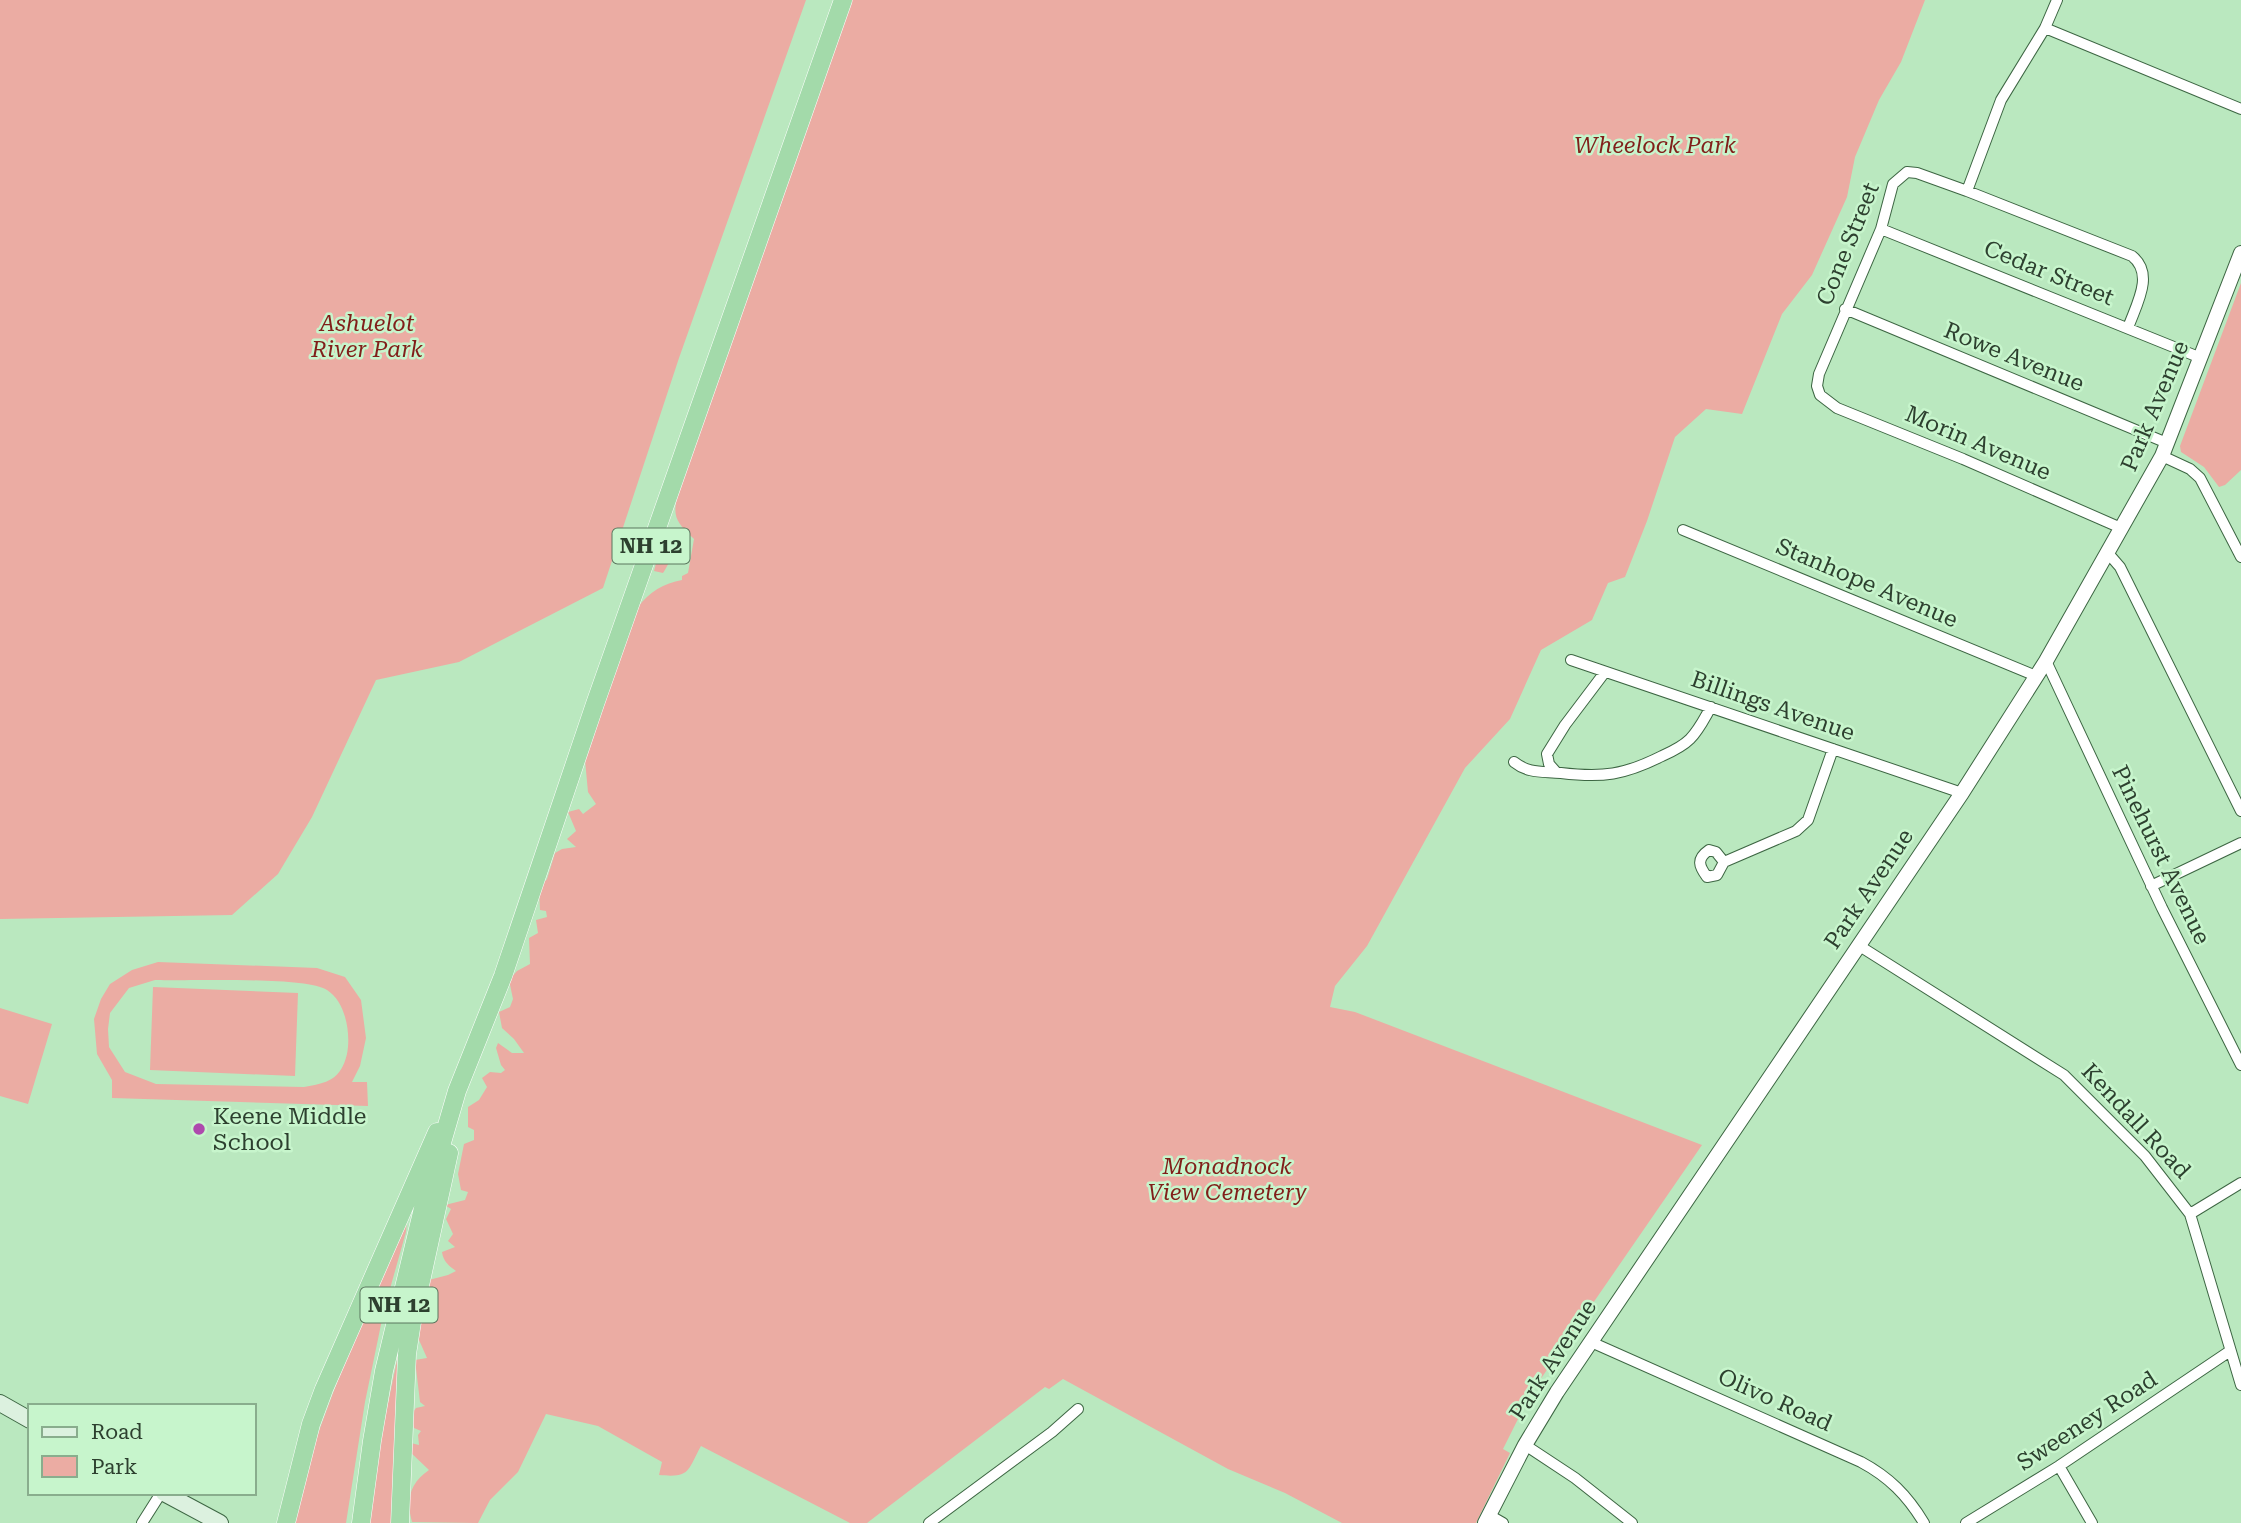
<svg xmlns="http://www.w3.org/2000/svg" width="2241" height="1523" viewBox="0 0 2241 1523" font-family="'Roboto Serif',serif">
<style>
.green{fill:#ebaca3;fill-rule:evenodd}
.lines{fill:none;stroke-linecap:round;stroke-linejoin:round}
.minor-casing{stroke:#3d6643;stroke-width:12}
.tertiary-casing{stroke:#3d6643;stroke-width:16}
.secondary-casing{stroke:#3d6643;stroke-width:18}
.trunk-casing{stroke:#fff;stroke-width:19}
.minor{stroke:#fff;stroke-width:10}
.tertiary{stroke:#fff;stroke-width:14}
.secondary{stroke:#dcf1df;stroke-width:16}
.trunk{stroke:#a3daaa;stroke-width:18}
.poi-dot{fill:#ae49ad;stroke:#c7f5cc;stroke-width:2.5}
.labels{text-anchor:middle;dominant-baseline:central;stroke-width:5;stroke-linejoin:round;paint-order:stroke}
.shield{fill:#c7f5cc;stroke:#5b765e;stroke-width:2}
.shield-label{font-size:21px;font-weight:bold;fill:#2d402f}
.park-label{font-size:23px;font-style:italic;fill:#811f1a;stroke:#c7f5cc}
.street-label{font-size:23px;fill:#2d402f;stroke:#c7f5cc}
.poi-label{font-size:23px;fill:#2d402f;stroke:#c7f5cc;text-anchor:start}
</style>
<rect width="100%" height="100%" fill="#bae8bf"/>
<path class="green" d="M0,0H806L679,358L603,588L459,662L376,680L312,817L278,874L232,915L0,919Z
M850,0H1925L1901,62L1879,100L1855,157L1847,197L1812,275L1782,314L1742,414L1706,409L1675,437L1647,521L1625,577L1608,583L1592,620L1541,650L1510,719L1465,768L1367,946L1335,986L1330,1007L1355,1012L1702,1145L1531,1393L1503,1449L1510,1453L1476,1523H1342L1285,1493L1228,1469L1063,1379L1049,1389L1045,1387L867,1523H850L701,1446C687,1471 691,1478 659,1475L662,1462L598,1426L546,1414L518,1472L490,1500L478,1523L412,1522C406,1500 409,1484 429,1470L408,1450L411,1443L419,1445L418,1435L421,1431L414,1428L411,1415L416,1408L425,1406L420,1402L415,1360L427,1358L419,1340L425,1281L448,1275L456,1271C449,1266 443,1261 442,1252L455,1247L448,1241L453,1234L446,1219L451,1209L445,1205L465,1200L468,1192L461,1190L458,1174L464,1144L474,1140V1130L468,1127V1107L479,1100L487,1087L482,1078L490,1072L501,1073L505,1070L501,1065L496,1048L498,1043L512,1053H524L514,1039L502,1028L499,1012L510,1007L513,999L509,980L517,971L530,964L529,938L538,933L536,920L547,917L546,911L540,910L539,888L547,879L555,853L562,849L576,847L567,839L576,831L568,812L579,809L583,814L596,804L588,792L585,760L638,607C649,592 664,583 682,580V576L688,573L694,539C673,519 672,515 680,487Z
M2241,283V470L2225,485L2219,487L2204,467L2181,452L2180,446Z
M666,539H672C676,549 669,564 663,573L654,571L662,540Z
M158,962L317,968L345,977L361,1000L366,1038L360,1066L352,1082H367L368,1106L112,1098V1080L97,1054L94,1019L101,999L110,984L132,970ZM155,980C187,981 305,976 327,990C346,1002 351,1034 347,1054C341,1080 327,1083 304,1087L156,1084L125,1072L109,1047L108,1029L110,1013L129,988Z
M153,987L298,993L295,1076L150,1070Z
M0,1008L52,1024L28,1104L0,1096Z
M407,1217L406,1232L384,1310L365,1402L346,1523H290C319,1417 363,1317 407,1217Z
M407,1313L394,1523H369L379,1446Z"/>
<g class="lines">
<g class="minor-casing">
<path id="minor" d="M2045,28L2241,109
M1967,191L2001,100L2045,28L2057,0
M1881,229L2201,358
M1845,309L2167,443
M2162,456L2190,469L2200,478L2241,557
M2121,528L1963,459L1837,408L1820,395L1817,386L1819,374L1881,229L1893,184L1907,172L1917,173L1967,191L2132,256C2155,274 2136,305 2128,328
M1683,530L2036,676
M2107,552L2120,567L2241,811
M1571,660L1962,793
M2046,661L2162,908L2241,1065
M1514,762C1529,774 1543,771 1561,773C1603,778 1624,775 1662,756C1671,752 1682,747 1690,739C1699,730 1704,719 1711,707
M1557,773L1549,764L1547,754L1565,725L1605,672
M1709,850L1716,852L1724,862L1717,875L1707,877C1699,866 1696,859 1709,850Z
M1724,862L1796,831L1808,820L1833,749
M2151,886L2241,843
M1858,945L2064,1075L2145,1156L2190,1214L2241,1385
M2190,1214L2241,1183
M1591,1342L1861,1462C1889,1477 1907,1495 1924,1523
M1525,1445L1575,1478L1632,1523
M2059,1466L2092,1523
M1489,1515L1503,1523
M142,1523L161,1493
M929,1523L1052,1432L1078,1409
M1966,1523L2059,1466L2230,1351"/>
</g>
<g class="tertiary-casing">
<path id="tertiary" d="M1485,1523L1525,1445L1557,1392L1962,793L2046,661L2162,456L2241,253"/>
</g>
<g class="secondary-casing">
<path id="secondary" d="M0,1403L30,1420
M164,1493L220,1523"/>
</g>
<g class="trunk-casing">
<path id="trunk" d="M286,1523L311,1424L324,1389L437,1132
M361,1523L372,1441L384,1371L424,1204L457,1091L503,976L595,704L843,0
M400,1523L407,1354L412,1322L449,1153"/>
</g>
<use href="#minor" class="minor"/>
<use href="#tertiary" class="tertiary"/>
<use href="#secondary" class="secondary"/>
<use href="#trunk" class="trunk"/>
</g>
<circle class="poi-dot" cx="199" cy="1129" r="7"/>
<g class="labels">
<g class="shield">
<rect x="612.5" y="528.5" width="77" height="35" rx="5"/>
<rect x="360.5" y="1287.5" width="77" height="35" rx="5"/>
</g>
<g class="shield-label">
<text x="651" y="546">NH 12</text>
<text x="399" y="1305">NH 12</text>
</g>
<g class="park-label">
<text x="1655" y="145">Wheelock Park</text>
<text x="367" y="323">Ashuelot<tspan x="367" dy="26">River Park</tspan></text>
<text x="1227" y="1166">Monadnock<tspan x="1227" dy="26">View Cemetery</tspan></text>
</g>
<g class="street-label">
<text transform="translate(1848 244) rotate(-68)">Cone Street</text>
<text transform="translate(2049 273) rotate(22)">Cedar Street</text>
<text transform="translate(2014 357) rotate(22)">Rowe Avenue</text>
<text transform="translate(2155 406) rotate(-67)">Park Avenue</text>
<text transform="translate(1978 443) rotate(23)">Morin Avenue</text>
<text transform="translate(1867 583) rotate(23)">Stanhope Avenue</text>
<text transform="translate(1773 706) rotate(19)">Billings Avenue</text>
<text transform="translate(2161 855) rotate(64)">Pinehurst Avenue</text>
<text transform="translate(1869 889) rotate(-56)">Park Avenue</text>
<text transform="translate(2136 1121) rotate(47)">Kendall Road</text>
<text transform="translate(1553 1360) rotate(-57)">Park Avenue</text>
<text transform="translate(1775 1400) rotate(24)">Olivo Road</text>
<text transform="translate(2087 1421) rotate(-33)">Sweeney Road</text>
</g>
<g class="poi-label">
<text x="213" y="1116">Keene Middle<tspan x="213" dy="26">School</tspan></text>
</g>
</g>
<rect x="28" y="1404" width="228" height="91" fill="#c7f5cc" stroke="#89ad8d" stroke-width="2"/>
<rect x="42" y="1427" width="35" height="10" fill="#dcf1df" stroke="#89ad8d" stroke-width="2"/>
<text x="91" y="1439" font-size="21" fill="#2d402f">Road</text>
<rect x="42" y="1456" width="35" height="21" fill="#ebaca3" stroke="#89ad8d" stroke-width="2"/>
<text x="91" y="1474" font-size="21" fill="#2d402f">Park</text>
</svg>
